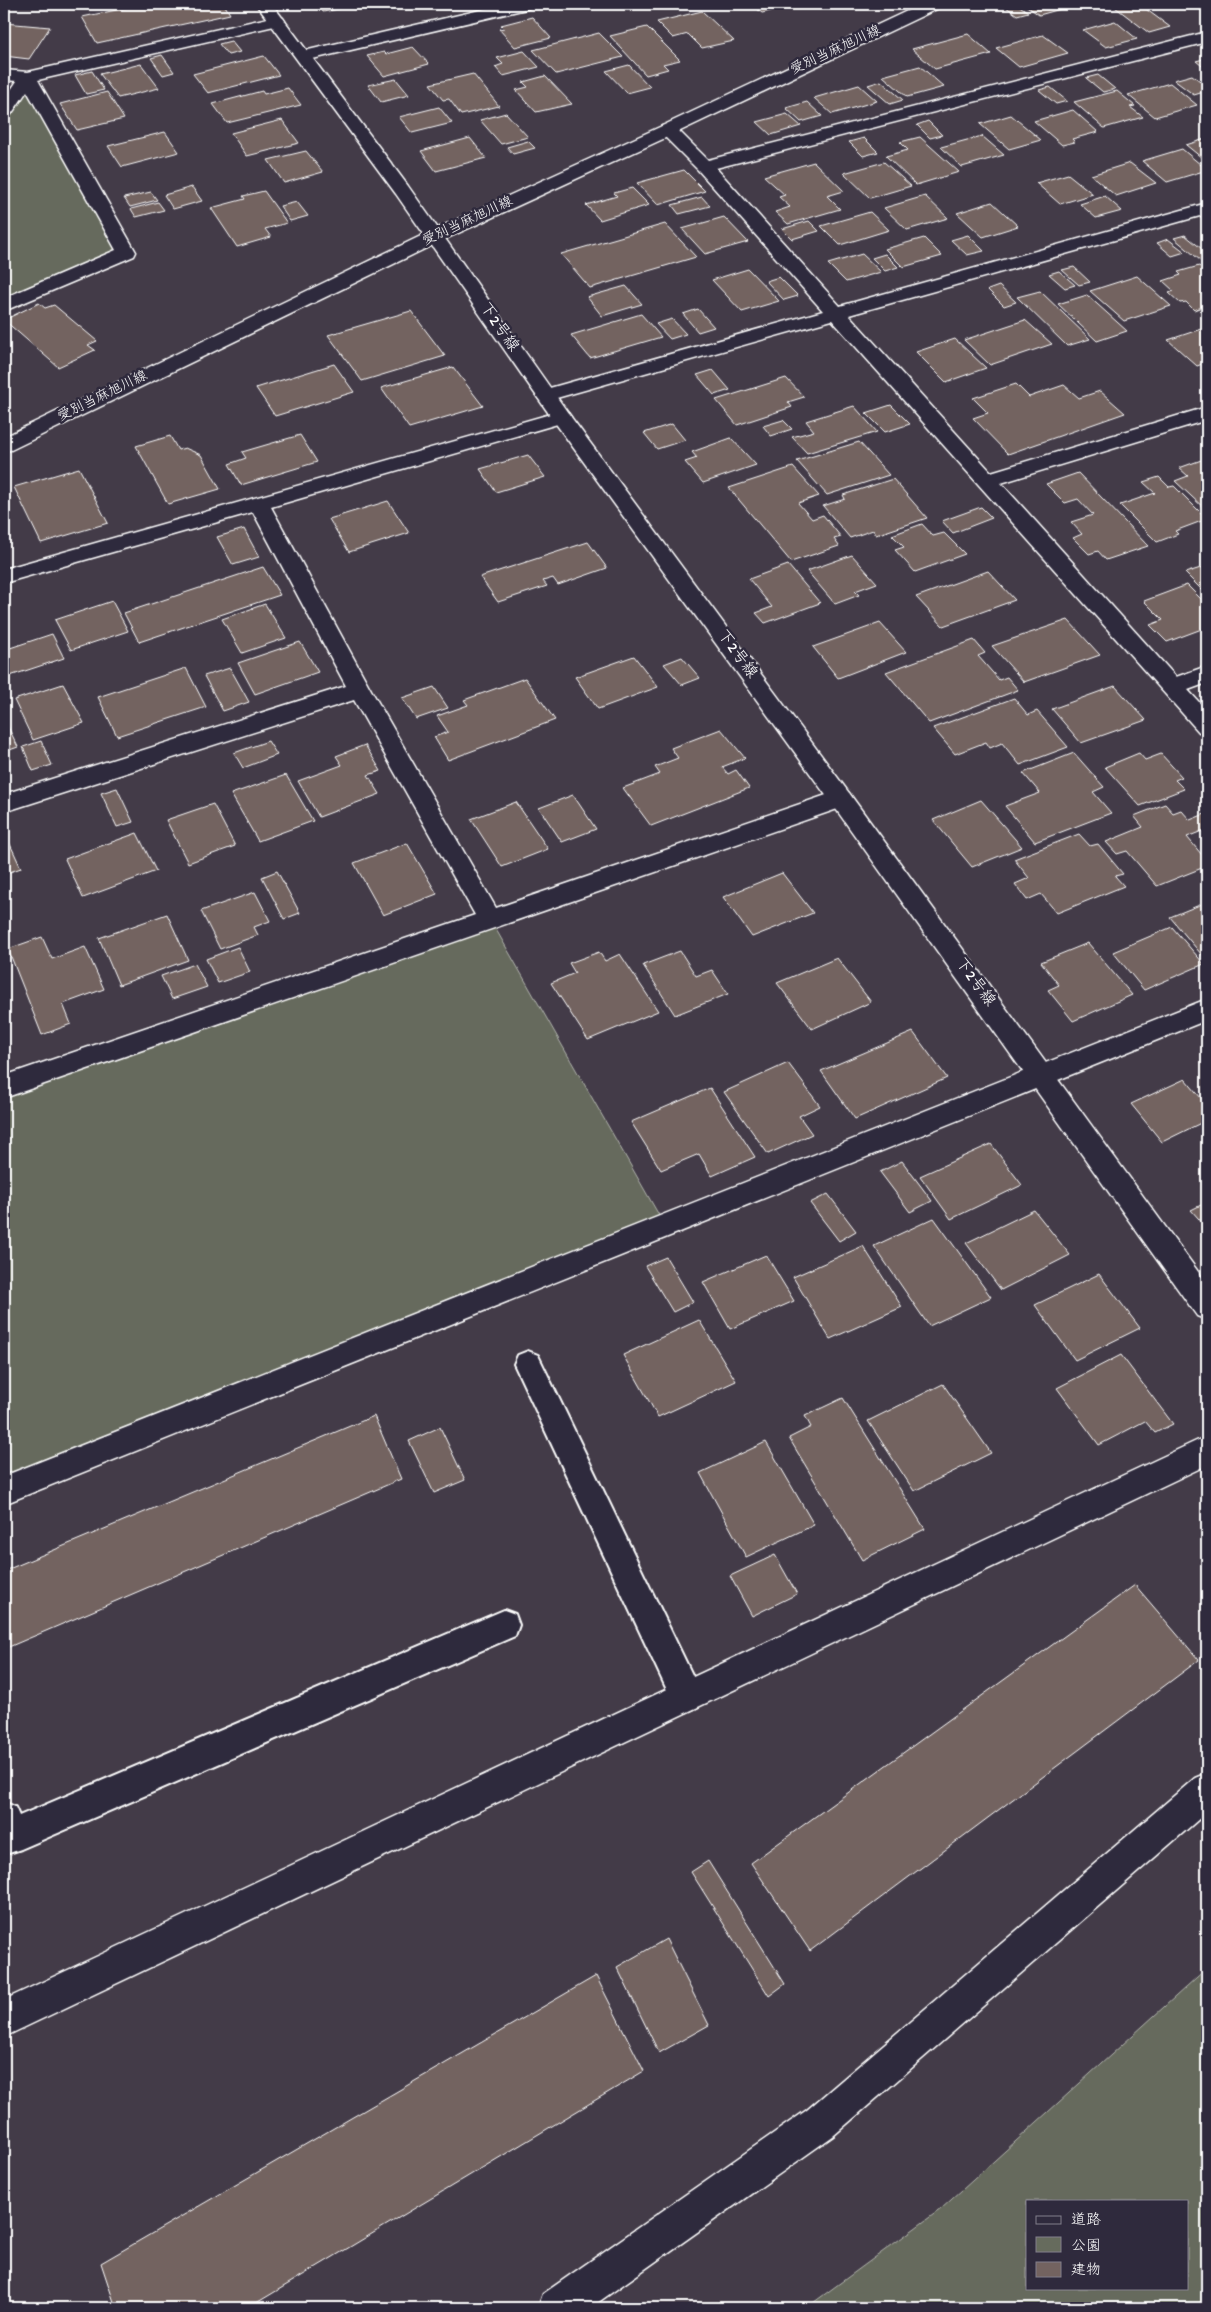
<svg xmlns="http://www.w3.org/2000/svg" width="1211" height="2312" viewBox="0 0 1211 2312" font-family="'Gochi Hand','Klee One',sans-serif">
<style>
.green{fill:#666b5d;stroke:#b2b5ae;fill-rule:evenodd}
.building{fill:#736360;stroke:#fff}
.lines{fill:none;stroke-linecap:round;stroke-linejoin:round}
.service-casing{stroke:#fff;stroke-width:4}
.minor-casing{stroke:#fff;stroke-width:3}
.tertiary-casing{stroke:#fff;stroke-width:3}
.primary-casing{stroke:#fff;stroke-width:3}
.service{fill:#2f2a3d;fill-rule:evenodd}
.minor{fill:#2f2a3d;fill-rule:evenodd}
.tertiary{fill:#2f2a3d;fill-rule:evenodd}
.primary{fill:#2f2a3d;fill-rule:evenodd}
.labels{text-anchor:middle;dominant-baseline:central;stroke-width:5;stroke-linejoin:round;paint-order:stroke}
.far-street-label{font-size:14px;fill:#fff;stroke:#2f2a3d}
.street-label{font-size:16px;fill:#fff;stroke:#2f2a3d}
</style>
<rect width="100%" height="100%" fill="#433b48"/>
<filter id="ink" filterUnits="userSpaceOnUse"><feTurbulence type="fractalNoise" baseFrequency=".02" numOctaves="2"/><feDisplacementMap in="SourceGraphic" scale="10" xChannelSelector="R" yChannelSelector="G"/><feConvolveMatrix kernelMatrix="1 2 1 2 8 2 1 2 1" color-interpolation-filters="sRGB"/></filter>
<g filter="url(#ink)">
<path class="green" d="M28,77L127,252L4,305V112Z
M490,919L664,1224L4,1490V1087Z
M1207,1968V2308H806L941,2209ZM1027,2201H1187V2288H1027Z"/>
<path class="building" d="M146,4H224L230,14L97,43L82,17Z
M318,4H364L323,12Z
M751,4H799L762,13Z
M1002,4H1017L1028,12L1017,15Z
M1024,4H1079L1039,15Z
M1111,4H1139L1170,27L1149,33Z
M702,11L734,41L702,48L688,34L673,38L657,22Z
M532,17L551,38L515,47L499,29L504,28L501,25Z
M1115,21L1137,39L1106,47L1083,30Z
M4,23L50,27L29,59L4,56Z
M647,27L680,60L663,64L668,69L646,75L610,36Z
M599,33L623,57L556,74L533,50Z
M968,34L991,54L935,69L912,49Z
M1043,35L1068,53L1019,67L996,48Z
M231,41L240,52L228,55L219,44Z
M413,47L429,64L384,76L367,56L384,52L386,54Z
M524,51L539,67L503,76L495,67L503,64L497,58Z
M162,55L174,72L163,75L151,58Z
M264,56L279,75L208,93L193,74Z
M1207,58V70L1196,61Z
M141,64L159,88L118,98L100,74Z
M629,65L650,87L627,93L606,71Z
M920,66L944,87L907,97L883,76Z
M92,71L104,90L86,94L75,75Z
M473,74L499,106L461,115L449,99L443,100L430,84Z
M1098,75L1115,89L1103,92L1086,78Z
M1192,75L1207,86V91L1194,95L1174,80Z
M545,76L572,104L536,112L516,90L528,87L523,82Z
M396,79L409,95L381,102L368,85Z
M881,81L903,100L890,104L868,85Z
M1170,83L1197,105L1155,117L1128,95Z
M859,85L877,101L832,114L814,98Z
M1050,87L1067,101L1056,104L1039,90Z
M288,88L301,105L227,123L213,104L262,91L264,94Z
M1117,91L1135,106L1130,107L1143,117L1104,128L1074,102Z
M107,92L124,119L77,130L60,104Z
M807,102L822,116L801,122L786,108Z
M439,107L452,123L412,133L399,117Z
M1073,110L1098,132L1072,139L1075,142L1062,145L1034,121Z
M506,113L528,137L501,144L480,120Z
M787,114L801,126L771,135L757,122Z
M1011,115L1041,140L1009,149L980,124Z
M282,120L299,143L247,156L231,133Z
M928,121L942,135L930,138L917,125Z
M165,132L179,152L122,167L108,146Z
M982,136L1004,155L962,167L941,147Z
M920,137L959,172L916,185L886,156L908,150L900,142Z
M470,138L486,158L436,171L421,151Z
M864,138L878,152L863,156L849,142Z
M1205,139L1207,141V162L1186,145Z
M528,141L535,148L513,154L507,147Z
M1182,149L1207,170L1167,182L1142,161Z
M306,151L323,172L284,183L268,160Z
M814,162L844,191L827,196L840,209L788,224L775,212L790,207L779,197L785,195L764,176Z
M884,162L911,186L870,198L844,173Z
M1130,163L1156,183L1116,196L1091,175Z
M684,170L705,191L658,205L637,183Z
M1068,174L1093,194L1060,204L1036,183Z
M192,187L202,201L173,209L164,195Z
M632,188L649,205L600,220L586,205L617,196L614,193Z
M264,191L287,223L265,229L271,237L237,247L211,208L245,199L243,196Z
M151,192L157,200L130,207L124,198Z
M925,196L948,218L907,230L884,208Z
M1105,196L1122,211L1096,218L1080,204Z
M702,197L710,206L679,214L672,205Z
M158,202L164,210L136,217L131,209Z
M297,202L308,216L290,221L280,206Z
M992,202L1018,226L983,237L957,213Z
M870,212L889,230L840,245L821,226Z
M724,217L748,242L705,254L682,229Z
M809,221L819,231L792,239L782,229Z
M665,224L696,257L590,288L561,254Z
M968,235L984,251L967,255L951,240Z
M1185,235L1207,253V266L1174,238Z
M924,238L942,256L903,267L885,249Z
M1168,239L1185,252L1172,256L1157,243Z
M862,254L881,272L846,282L828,264Z
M885,254L898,267L885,271L872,258Z
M1199,266L1207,273V305L1194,310L1186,302L1180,303L1169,293L1174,291L1163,281L1181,275L1178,272Z
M1074,267L1090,282L1079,285L1062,270Z
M748,269L779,301L742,312L712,280Z
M1059,271L1075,285L1065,288L1049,274Z
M1137,276L1171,306L1124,321L1090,291Z
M779,277L798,296L784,300L766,281Z
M626,286L642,304L602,316L587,297Z
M999,286L1016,302L1004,306L988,290Z
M1040,291L1090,339L1067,346L1017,297Z
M1087,295L1127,331L1097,341L1058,304Z
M39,303L45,308L54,305L97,341L88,345L95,350L58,367L4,320Z
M698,309L714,327L698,332L683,314Z
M411,311L445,356L362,381L328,335Z
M641,314L661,337L590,358L571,335Z
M672,319L686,334L670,339L656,324Z
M1025,320L1052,344L990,365L964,340Z
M1201,329L1207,335V365L1205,363L1197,366L1168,340Z
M955,339L986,368L946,382L916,352Z
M334,364L354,392L275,416L256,388Z
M453,367L483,406L409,428L381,388Z
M713,370L730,390L714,395L697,375Z
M786,378L804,397L788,402L792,407L737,425L716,400Z
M1016,384L1029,397L1064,385L1079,398L1100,391L1125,413L1008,454L973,418L988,413L973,398Z
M891,405L910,424L885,432L866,413Z
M854,406L877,432L807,453L792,437L814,431L806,421Z
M783,420L792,429L771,436L763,426Z
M672,424L685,440L657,449L644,433Z
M300,435L317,462L241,485L229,464L246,458L242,452Z
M170,436L178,450L185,448L201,455L220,489L168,504L136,446Z
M731,438L756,465L703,483L685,462L697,458L692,452Z
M859,442L889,475L827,495L797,461Z
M528,455L545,477L496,492L480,469Z
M1207,458V511L1175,481L1188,476L1179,468Z
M793,467L819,496L798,503L812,519L823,515L841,537L834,539L839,546L791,562L729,488Z
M79,468L108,523L41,543L14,487Z
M1078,473L1148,546L1106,560L1098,551L1089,554L1073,538L1082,534L1071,522L1093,515L1078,499L1065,503L1046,484Z
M1159,477L1169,487L1174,486L1207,519L1175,531L1178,534L1157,542L1120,505L1155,493L1143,482Z
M893,479L927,518L876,535L873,530L850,538L823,506L845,499L843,495Z
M388,501L409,533L349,552L329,519Z
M981,507L992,518L953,533L942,521Z
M922,524L933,536L944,533L965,554L915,572L895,550L904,547L892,535Z
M244,529L259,557L233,565L217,537Z
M588,542L607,568L558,585L553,578L543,581L547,586L498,602L480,577Z
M852,555L877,583L855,591L859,595L835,604L807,571Z
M788,565L820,603L765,623L756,613L772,607L749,579Z
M1207,566V595L1185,573Z
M263,567L280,595L139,642L124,613Z
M988,571L1015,600L943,626L916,597Z
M1187,585L1207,605V627L1167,642L1150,625L1163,620L1144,601Z
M112,601L128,631L71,650L55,620Z
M265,604L286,638L242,653L222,619Z
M1068,620L1100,655L1024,682L992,646Z
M880,623L906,652L838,678L813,647Z
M52,634L64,658L4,678V650Z
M974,640L985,653L978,656L999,680L1007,677L1018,690L929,723L886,672Z
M300,642L318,672L255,694L238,663Z
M634,656L658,687L598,709L575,677Z
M682,657L700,678L682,685L664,664Z
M186,668L206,707L117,736L98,697Z
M230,668L249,702L223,711L204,676Z
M525,678L555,720L448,760L434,737L448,732L437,716L468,705L464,700Z
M63,684L84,723L33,740L14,700Z
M1115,686L1146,720L1081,743L1052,709Z
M434,687L448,708L416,719L402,698Z
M1014,698L1028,715L1037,711L1068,747L1020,765L1002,743L990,748L986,742L955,754L933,728Z
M4,719L18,747L4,752Z
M721,729L745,758L722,767L728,774L736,770L749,788L651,826L623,788L660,774L655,767L678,758L671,748Z
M41,741L52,765L33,771L23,747Z
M268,741L277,755L243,768L234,753Z
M365,745L381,771L368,775L380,794L319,817L298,781L342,765L336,756Z
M1074,753L1104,787L1093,792L1111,813L1035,842L1005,806L1040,793L1023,773Z
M1139,753L1145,760L1161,754L1182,777L1175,780L1184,789L1140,806L1105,767Z
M286,775L313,821L258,841L231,794Z
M117,788L133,822L117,827L101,793Z
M573,795L596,829L562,842L539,808Z
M981,800L1022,847L972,867L933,820Z
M516,802L548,849L502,867L471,819Z
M213,804L235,846L188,863L166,820Z
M1165,804L1173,813L1181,810L1190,820L1205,814L1207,816V829L1187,837L1207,861V866L1157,886L1127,851L1117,854L1106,842L1143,827L1134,816Z
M4,831L21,868L4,874Z
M137,833L156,871L83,898L65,859Z
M1079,834L1090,846L1098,844L1123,874L1115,876L1124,886L1057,913L1041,894L1027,900L1015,884L1029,878L1014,859Z
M407,843L437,894L383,915L354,863Z
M277,871L300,913L284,919L262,877Z
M782,873L813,913L752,937L723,897Z
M255,892L270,921L254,927L258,935L220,949L201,911Z
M1207,902V961L1170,917Z
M167,914L188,960L119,985L99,938Z
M1172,927L1204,964L1144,990L1113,952Z
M42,937L52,959L85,947L104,989L63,1004L71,1024L42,1035L8,949Z
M1088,943L1132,995L1073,1021L1048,990L1059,985L1041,962Z
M238,947L250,972L218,983L206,959Z
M680,951L696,976L712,970L728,994L675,1015L643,965Z
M599,952L605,961L620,954L658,1011L588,1040L551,983L575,973L569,963Z
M837,958L871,1002L812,1029L777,983Z
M195,964L207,987L172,999L161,976Z
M913,1032L947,1078L855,1119L821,1071Z
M788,1063L820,1106L799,1116L812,1134L768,1154L724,1092Z
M1185,1079L1207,1105V1120L1162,1142L1131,1104Z
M710,1088L755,1157L712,1176L699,1154L661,1170L631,1122Z
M991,1144L1022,1185L951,1219L920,1176Z
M902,1161L932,1201L910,1212L880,1172Z
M828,1194L856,1231L839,1241L810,1203Z
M1207,1202V1226L1206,1227L1191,1210Z
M1034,1210L1070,1255L1001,1290L966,1243Z
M934,1218L991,1297L929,1326L874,1246Z
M863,1246L902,1307L830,1339L793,1277Z
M766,1255L794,1301L730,1329L703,1282Z
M666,1257L693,1302L673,1312L645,1266Z
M1099,1274L1140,1328L1075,1360L1035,1305Z
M699,1320L736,1381L658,1417L623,1355Z
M1121,1355L1173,1424L1155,1433L1145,1421L1099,1445L1057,1388Z
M943,1384L991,1453L914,1491L868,1421Z
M843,1398L925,1529L862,1560L789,1438L811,1427L805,1416Z
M374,1416L401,1479L4,1649V1571Z
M440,1427L465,1480L434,1493L409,1441Z
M766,1442L814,1525L746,1557L700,1473Z
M775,1555L797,1594L752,1616L730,1576Z
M1135,1585L1199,1660L810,1951L751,1863Z
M708,1861L785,1984L769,1996L691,1872Z
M666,1939L709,2025L659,2053L617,1967Z
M596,1976L644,2071L248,2308H116L101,2263Z"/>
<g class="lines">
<g class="service-casing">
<path id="service" d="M528,1351L538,1355L697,1685L702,1696L697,1707L686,1712L675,1707L514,1364L518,1355Z
M504,1610L515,1614L519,1625L515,1636L21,1849L9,1853L4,1851V1802L15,1807L19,1816Z"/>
</g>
<g class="minor-casing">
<path id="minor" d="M506,4H534L532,7L526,9L304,61L298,60L296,56L298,52L304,51Z
M277,16L283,18L285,21L283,24L38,80L136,252L134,256L4,311V298L116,250L27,91L10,116L4,117V100L17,81L4,80V70L28,72Z
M1207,32V42L716,168L840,306L1207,203V214L849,315L991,472L1207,407V420L1001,483L1176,677L1207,666V683L1188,690L1207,711V734L1199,732L832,320L546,401L539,399L536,395L539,391L823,311L698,170L662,134L659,130L662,126H674L708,160Z
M561,411L568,413L571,417L568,421L271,507L371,690L496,908L841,790L849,793L853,799L849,805L4,1098V1076L475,915L354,700L4,812V794L346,686L253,512L4,583V569Z
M1207,999V1020L4,1504V1476Z
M1207,1436V1465L4,2037V2000Z
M1207,1773V1812L833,2136L590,2308H538L543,2294L807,2110L1195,1778Z"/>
</g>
<g class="tertiary-casing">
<path id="tertiary" d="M256,4H272L408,186L568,413L849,793L1207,1284V1320L1197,1316L833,805L554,421L396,194Z"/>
</g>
<g class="primary-casing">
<path id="primary" d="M922,4H943L941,7L674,134L441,241L11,450L4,451V437L427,233L662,126Z"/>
</g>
<use href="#service" class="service"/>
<use href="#minor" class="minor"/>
<use href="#tertiary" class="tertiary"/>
<use href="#primary" class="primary"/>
</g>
</g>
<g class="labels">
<g class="far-street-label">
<text transform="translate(836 51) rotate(-25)">愛別当麻旭川線</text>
<text transform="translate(468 222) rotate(-25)">愛別当麻旭川線</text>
<text transform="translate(103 397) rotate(-26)">愛別当麻旭川線</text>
</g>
<g class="street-label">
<text transform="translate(498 328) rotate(55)">下2号線</text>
<text transform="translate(736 655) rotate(54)">下2号線</text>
<text transform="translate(974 983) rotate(54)">下2号線</text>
</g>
</g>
<rect width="1211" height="2312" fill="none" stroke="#2f2a3d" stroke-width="20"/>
<rect x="10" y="10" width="1191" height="2292" fill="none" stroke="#fff" stroke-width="2" filter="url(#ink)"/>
<rect x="1026" y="2200" width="162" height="90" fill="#2f2a3d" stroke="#827f8b"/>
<rect x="1036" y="2216" width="25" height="8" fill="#2f2a3d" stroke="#827f8b"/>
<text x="1071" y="2224" font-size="15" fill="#ffffff">道路</text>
<rect x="1036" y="2237" width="25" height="15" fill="#666b5d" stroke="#827f8b"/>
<text x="1071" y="2250" font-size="15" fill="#ffffff">公園</text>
<rect x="1036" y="2262" width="25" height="15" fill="#736360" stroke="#827f8b"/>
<text x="1071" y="2274" font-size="15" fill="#ffffff">建物</text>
</svg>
